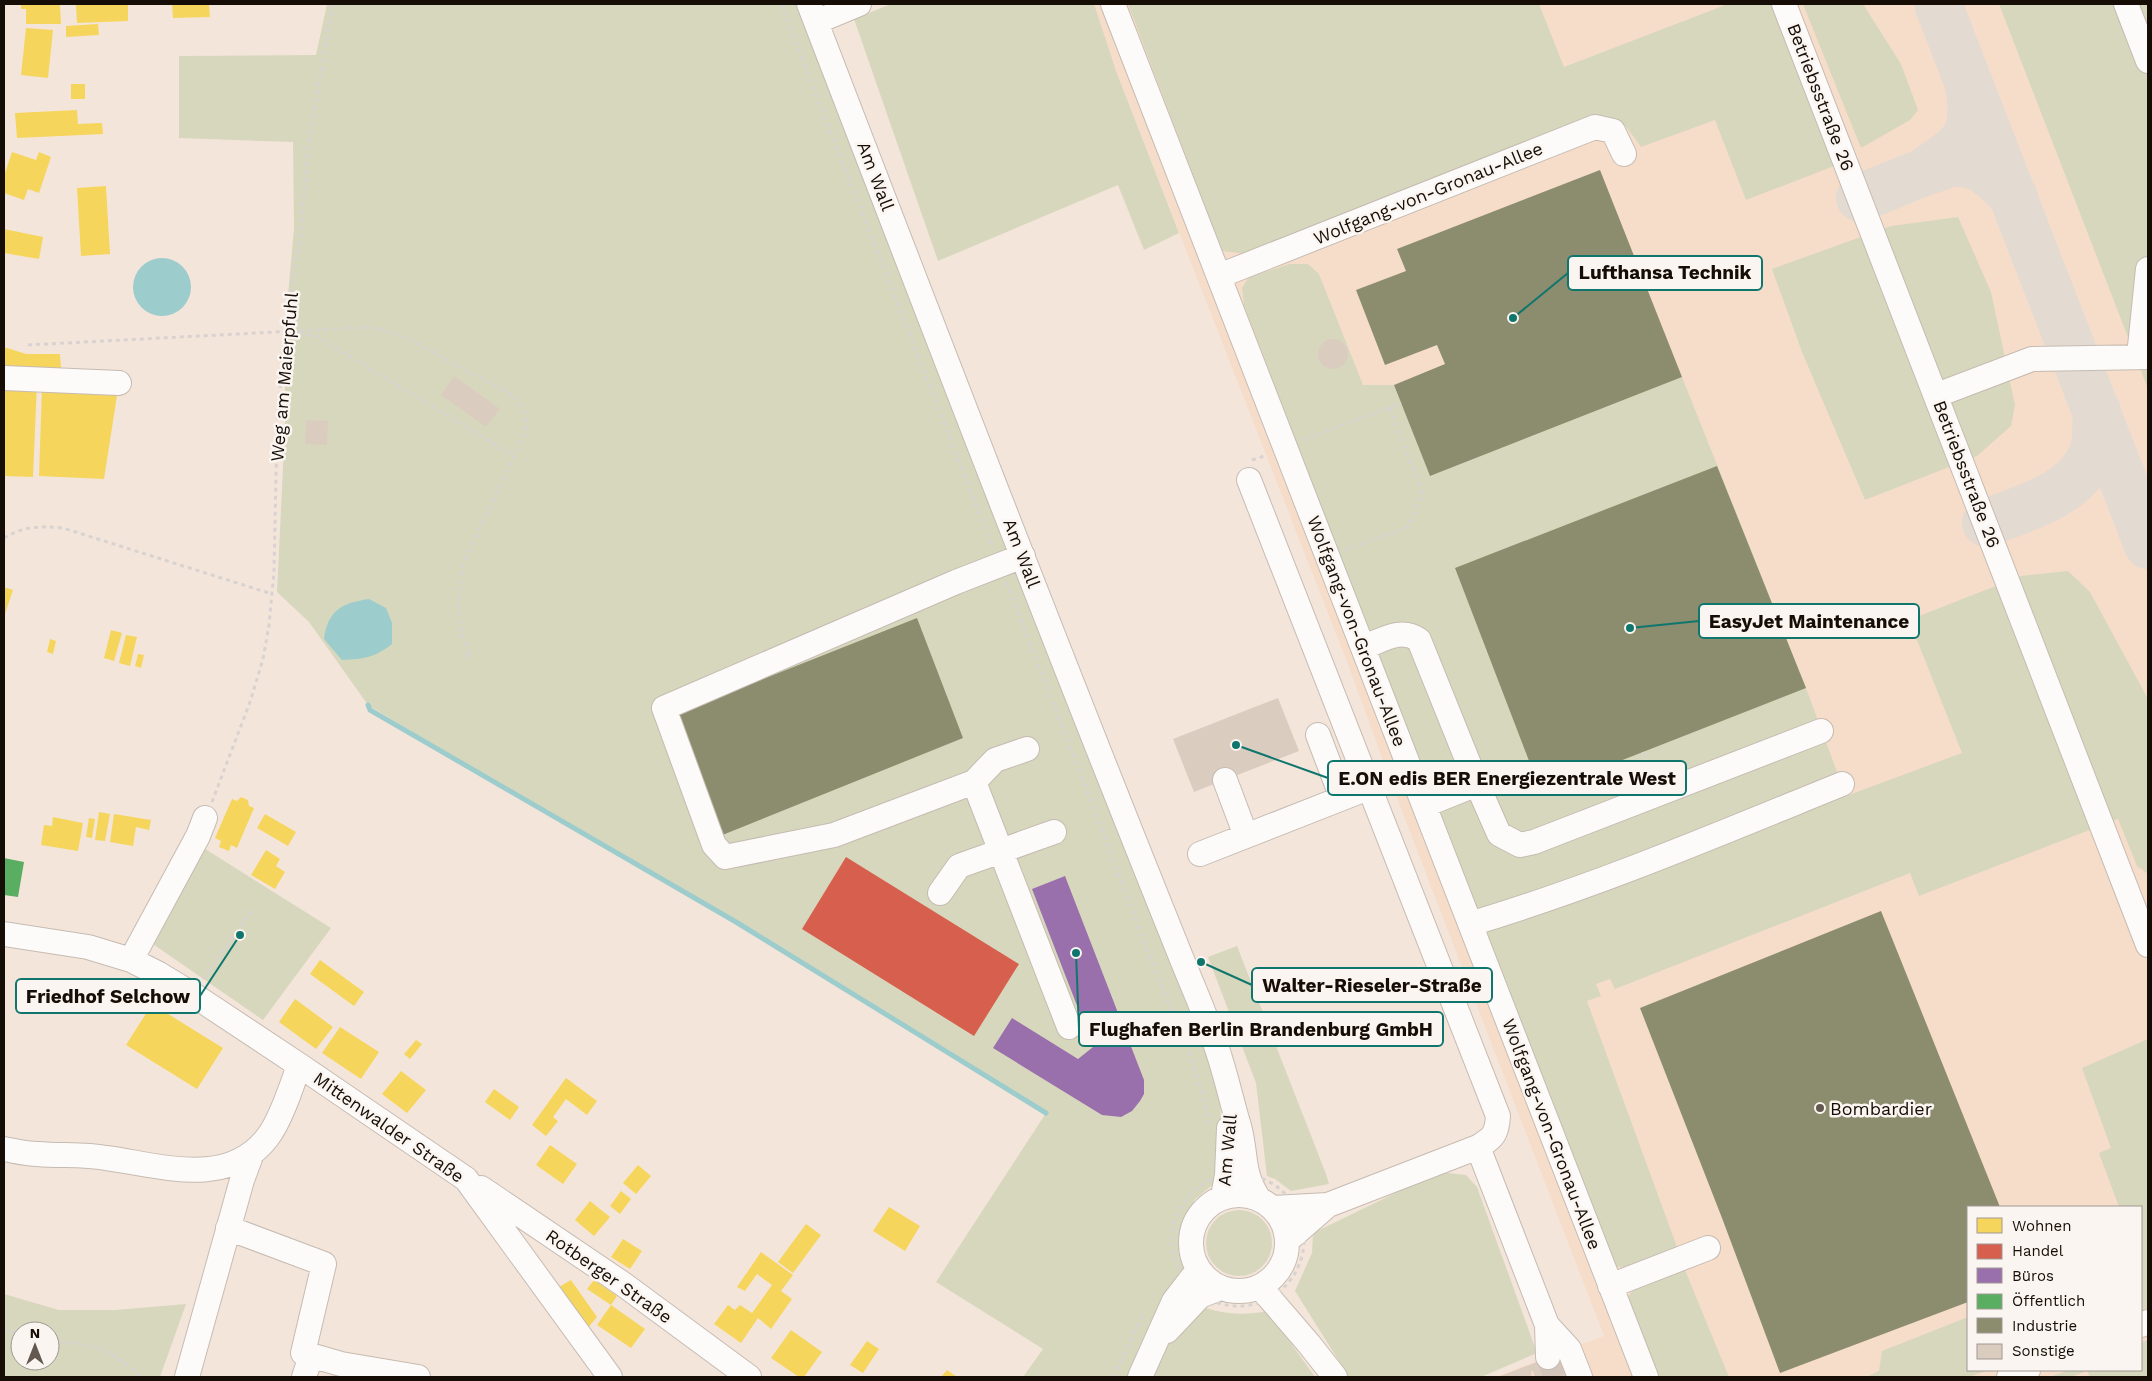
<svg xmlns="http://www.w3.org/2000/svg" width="2152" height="1381" viewBox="0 0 2152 1381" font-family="'Work Sans',sans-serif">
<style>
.built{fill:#f6ddca;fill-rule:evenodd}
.green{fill:#d7d7bd;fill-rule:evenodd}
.water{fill:#9dcccc}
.homes{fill:#f6d55c}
.shops{fill:#d6604d}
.offices{fill:#9970ab}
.public{fill:#5aae61}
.industry{fill:#8c8c6e}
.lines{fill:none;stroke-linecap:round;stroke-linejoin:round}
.stream{stroke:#9dcccc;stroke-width:5}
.taxiway{stroke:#e3dad2;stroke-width:48}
.building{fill:#dbccc0}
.minor-tunnel{stroke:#d3c5ba;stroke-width:24;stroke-dasharray:24 12;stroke-linecap:butt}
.minor-casing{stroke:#c6bbb2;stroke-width:26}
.path{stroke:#d8d3d0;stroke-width:3;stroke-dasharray:4 4;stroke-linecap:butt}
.minor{stroke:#fdfbf9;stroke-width:24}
.poi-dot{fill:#635950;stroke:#fbf5f1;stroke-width:2}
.labels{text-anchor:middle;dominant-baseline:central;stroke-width:5;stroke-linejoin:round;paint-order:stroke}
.street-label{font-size:18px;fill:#150d06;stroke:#fbf5f1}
.poi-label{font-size:18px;fill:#150d06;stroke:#fbf5f1;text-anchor:start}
.leader{fill:none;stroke:#0f766e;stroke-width:2}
.callout-dot{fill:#0f766e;stroke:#fbf5f1;stroke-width:2}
.callout{fill:#fbf5f1;stroke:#0f766e;stroke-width:2}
.callout-label{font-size:19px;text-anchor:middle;font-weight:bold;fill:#150d06}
</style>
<rect width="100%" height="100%" fill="#f4e5da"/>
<path class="built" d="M1076,4H2148V1377H1495L1604,1336L1390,780L1347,662L1116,71ZM1968,1207H2141V1370H1968Z"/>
<path class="green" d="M327,4H801L1219,1089L1223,1146L1215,1183L1194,1200L1185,1242L1190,1273L1206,1308C1227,1315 1245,1315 1268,1311L1315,1377H1023L1043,1349L936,1282L1046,1113L736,922L467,765L368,705L309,622L277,592L285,426V330L294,228L293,142L179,138V56L316,55Z
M891,4H1094L1116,71L1179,233L1144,250L1118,185L938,261L854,19Z
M1128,4H1539L1564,67L1728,4H1771L1834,166L1746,200L1715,120L1641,147C1621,119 1623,118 1588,118L1248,254L1222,251Z
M1803,4H1863L1901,64L1918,110L1910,120L1861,148Z
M1999,4H2148V389Z
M1958,217L1991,292L2015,405L2011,426L1977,456L1865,500L1802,352L1772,269L1891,226Z
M1290,264H1308L1319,274L1363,385H1394L1430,476L1682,377L1806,688L1846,796L1962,753L1909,620L2021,576L2068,571L2090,592L2148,699V874L2137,866L2118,819L1919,896L1910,873L1615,989L1610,979L1596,984L1601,996L1587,1001L1677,1247L1629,1268L1612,1266L1244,305L1242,288L1249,277Z
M202,847L331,928L263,1020L150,942Z
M1237,946L1326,1174L1329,1184L1291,1191L1275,1179L1267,1176L1256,1083L1208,957Z
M2148,1039V1308L2141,1311V1207H2119L2099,1153L2111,1148L2082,1068Z
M1439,1172L1466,1175L1477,1187L1537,1353L1481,1377H1349L1295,1291L1312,1253L1313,1233Z
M1206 1243a33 33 0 1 1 66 0a33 33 0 1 1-66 0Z
M1685,1270L1729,1377H1658L1627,1299L1636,1285Z
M4,1294L59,1310H115L186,1304L160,1377H4ZM20,1331H50V1361H20Z
M1968,1317V1370H1989L1969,1377H1866L1879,1371L1882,1351Z
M2148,1340V1377H2090L2087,1371L2071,1377H2050L2069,1370H2141V1342Z"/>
<path class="water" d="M133 287a29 29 0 1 1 58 0a29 29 0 1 1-58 0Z
M369,599L386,608L392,623V644C374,658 363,659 342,660L324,639C328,610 342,603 369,599Z"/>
<path class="homes" d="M21,4H60L61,24H26V9H21Z
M76,4H128V21L77,23Z
M172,4H209L210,17L173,18Z
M98,24L99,35L66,37V26Z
M26,28L53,30L48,78L21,75Z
M71,84H85V99H71Z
M77,110L78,124L102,123L103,134L17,138L15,113Z
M12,152L36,160L39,152L51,157L39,193L28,189L24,200L4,193V176Z
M106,186L110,254L81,256L77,188Z
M4,229L43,237L39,259L4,253Z
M4,347L26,354H60L61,368L11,369L4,373Z
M4,382L37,383L33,477L4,476Z
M42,386L118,389L104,479L39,476Z
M4,587L13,590L5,614L4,613Z
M111,630L122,633L114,661L104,658Z
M126,635L137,637L130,666L119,663Z
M50,639L56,641L53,654L47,652Z
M138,654L144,655L141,668L135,666Z
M241,797L248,800L249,806L254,808L237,848L231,845L229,851L219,847L221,841L215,838L232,799L237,801Z
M99,812L110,814L105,841L95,840Z
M114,814L151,820L149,830L136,827L133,846L110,842Z
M265,814L296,832L288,846L257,828Z
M53,817L83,823L78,851L41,845L44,825L52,826Z
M89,818L95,819L92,838L86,837Z
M266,850L280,859L276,866L285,872L275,889L251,875Z
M320,960L364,992L354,1006L310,974Z
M295,999L333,1027L316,1049L279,1022Z
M152,1004L223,1048L197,1089L126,1045Z
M340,1027L379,1052L361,1079L322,1053Z
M416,1040L422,1044L410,1059L404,1054Z
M401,1071L426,1090L407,1113L382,1094Z
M566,1078L597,1101L587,1115L566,1099L553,1117L558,1121L546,1136L532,1125Z
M494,1089L519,1107L510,1120L485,1102Z
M550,1145L577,1164L563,1184L536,1165Z
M638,1165L651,1176L636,1194L623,1183Z
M621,1191L631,1199L620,1214L610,1206Z
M590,1201L610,1217L594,1236L575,1220Z
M889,1207L920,1226L905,1251L873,1231Z
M806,1224L821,1235L793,1273L778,1262Z
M623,1239L642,1251L630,1269L611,1257Z
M761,1252L793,1275L781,1291L792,1299L771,1329L758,1318L741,1343L714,1324L728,1305L735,1310L740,1305L752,1313L772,1285L757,1274L745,1291L737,1287Z
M571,1280L597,1317L587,1329L559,1287Z
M594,1280L617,1296L611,1305L587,1289Z
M611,1305L645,1329L631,1348L597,1325Z
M791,1330L822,1352L804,1377H799L771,1358Z
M867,1341L879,1349L863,1373L850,1365Z
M947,1370L957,1377H941Z"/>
<path class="shops" d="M846,857L1019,964L974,1036L802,929Z"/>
<path class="offices" d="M1065,876L1144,1080V1094L1140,1101L1132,1111L1121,1117L1102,1115L993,1048L1012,1018L1078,1059L1093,1047L1032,889Z"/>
<path class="public" d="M4,858L24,862L18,897L4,895Z"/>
<path class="industry" d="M1600,170L1682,377L1430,476L1394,385L1445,364L1437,345L1385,365L1356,290L1406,271L1397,249Z
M1717,466L1806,688L1541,792L1455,568Z
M917,618L963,738L720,836L678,713Z
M1881,911L2000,1207H1968V1302L1780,1373L1722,1218L1640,1008Z"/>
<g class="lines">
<path class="stream" d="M368,705L370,710L736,922L1046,1113"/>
<path class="taxiway" d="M1938,4L2148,545
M1969,86C1978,138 1963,145 1924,172C1933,170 1945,164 1954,163C1981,161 1997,180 2014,197
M1860,198L1924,172
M1986,523C2025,508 2079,494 2094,450C2097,439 2096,423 2097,411"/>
</g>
<path class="building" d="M1318 354a15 15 0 1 1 30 0a15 15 0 1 1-30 0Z
M454,376L500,409L486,427L441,395Z
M306,420L328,421L327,445L305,444Z
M1278,698L1299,751L1194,792L1173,739Z
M1561,1353L1570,1377H1535L1533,1371L1531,1372L1532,1375L1527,1377H1498Z"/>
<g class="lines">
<path class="minor-tunnel" d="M1548,1357L1556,1377"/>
<g class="minor-casing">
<path id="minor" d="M809,4C932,324 1055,644 1183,962C1196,994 1210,1025 1220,1058C1227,1080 1232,1103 1239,1126C1247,1155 1241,1172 1259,1199
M1113,4L1646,1377
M1784,4L2148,945
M2126,4L2148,61
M816,22L859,4
M1219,276L1595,127L1613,131L1624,154
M2139,356L2148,269
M4,378L119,383
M1937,395L2032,359L2148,357
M1249,480L1498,1116C1497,1134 1493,1138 1478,1147L1328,1205L1273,1208
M1023,556L956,582L664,708L714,845L725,857L834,835L974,782L995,760L1027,749
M1364,647C1383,640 1401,627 1419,640L1477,784L1499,834L1520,845L1534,842L1821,731
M1318,735L1342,798
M1225,780L1246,836
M974,782L1069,1027
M1369,788L1411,771
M1425,805L1477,784
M1200,854L1358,792
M940,893L959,866L1054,832
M1470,924C1597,886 1719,834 1842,784
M4,934L88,947L131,960L159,974L192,994L299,1065L466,1179L610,1377
M131,960L198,836L205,818
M1478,1147L1547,1325
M4,1149C15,1151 26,1154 38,1154C60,1156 84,1154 106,1158C160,1165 227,1189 267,1138C280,1122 292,1086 299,1065
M481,1188L623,1284L749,1377
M1191 1243a48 48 0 1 1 96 0a48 48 0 1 1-96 0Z
M1223,1197L1227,1175L1229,1128
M228,1228L324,1264L303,1353L341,1364L418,1377
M1288,1240L1328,1205
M1610,1286L1708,1248
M1260,1287L1309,1344L1335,1377
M2141,1325L2148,1322
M1167,1331L1200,1296L1220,1288
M1548,1357L1547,1325L1569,1349L1580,1377
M187,1377L242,1180L252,1153
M304,1377L311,1356
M1140,1377L1174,1301L1198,1270
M2009,1377L2028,1370"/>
</g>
<path class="path" d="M781,4L992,546
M291,331L316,336L331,345L514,456
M28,345L371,327L401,335L516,397L525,414L526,431L464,562C459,584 456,612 462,634C464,641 468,649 471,656L462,655
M1303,440L1401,403
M1252,460L1267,455
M4,538C24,526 40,526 63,528L272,594
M1345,550L1408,527L1423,494L1389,407
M1006,582C1054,704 1101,827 1147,950C1168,1005 1199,1065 1209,1124
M1643,752L1652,776
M212,802L250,702L263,659L269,625L274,572L277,427L285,330L301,230L308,147L333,4
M203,979L253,908
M1172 1240a66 66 0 1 1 132 0a66 66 0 1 1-132 0Z
M4,1329L20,1335
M50,1341C92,1344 110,1348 141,1377
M1113,1377L1145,1311"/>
<use href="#minor" class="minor"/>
</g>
<circle class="poi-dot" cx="1820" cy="1108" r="5"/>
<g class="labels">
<g class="street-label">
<text transform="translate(1821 97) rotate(69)">Betriebsstraße 26</text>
<text transform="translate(876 176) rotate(69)">Am Wall</text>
<text transform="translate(1428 193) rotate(-22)">Wolfgang-von-Gronau-Allee</text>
<text transform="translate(284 377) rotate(-85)">Weg am Maierpfuhl</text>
<text transform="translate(1967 474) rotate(69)">Betriebsstraße 26</text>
<text transform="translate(1022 553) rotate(69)">Am Wall</text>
<text transform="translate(1357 631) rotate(69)">Wolfgang-von-Gronau-Allee</text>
<text transform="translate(389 1127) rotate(35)">Mittenwalder Straße</text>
<text transform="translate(1552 1134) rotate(69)">Wolfgang-von-Gronau-Allee</text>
<text transform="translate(1227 1150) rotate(-85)">Am Wall</text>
<text transform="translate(609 1276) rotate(35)">Rotberger Straße</text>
</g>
<g class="poi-label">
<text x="1830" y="1108">Bombardier</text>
</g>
</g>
<path class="leader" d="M1513 318L1568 273M1630 628L1699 621M1236 745L1328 778M1201 962L1252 985M240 935L200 996M1076 953L1079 1029"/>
<g class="callout-dot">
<circle cx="1513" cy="318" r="5"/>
<circle cx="1630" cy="628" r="5"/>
<circle cx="1236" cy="745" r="5"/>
<circle cx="1201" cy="962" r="5"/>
<circle cx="240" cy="935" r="5"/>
<circle cx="1076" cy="953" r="5"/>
</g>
<g class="callout">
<rect x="1568" y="256" width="194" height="34" rx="5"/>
<rect x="1699" y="604" width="220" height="34" rx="5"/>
<rect x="1328" y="761" width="358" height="34" rx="5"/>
<rect x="1252" y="968" width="240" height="34" rx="5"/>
<rect x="16" y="979" width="184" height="34" rx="5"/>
<rect x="1079" y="1012" width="364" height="34" rx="5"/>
</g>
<g class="callout-label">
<text x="1665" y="279">Lufthansa Technik</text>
<text x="1809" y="628">EasyJet Maintenance</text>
<text x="1507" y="785">E.ON edis BER Energiezentrale West</text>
<text x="1372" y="992">Walter-Rieseler-Straße</text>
<text x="108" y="1003">Friedhof Selchow</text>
<text x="1261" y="1036">Flughafen Berlin Brandenburg GmbH</text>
</g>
<rect width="2152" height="1381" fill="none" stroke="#150d06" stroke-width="10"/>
<rect x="1967" y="1206" width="175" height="165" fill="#fbf5f1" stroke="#9f9893"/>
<rect x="1977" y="1218" width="25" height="15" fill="#f6d55c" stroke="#9f9893"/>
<text x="2012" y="1231" font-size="15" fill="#150d06">Wohnen</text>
<rect x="1977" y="1244" width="25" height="15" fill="#d6604d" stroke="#9f9893"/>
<text x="2012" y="1256" font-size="15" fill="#150d06">Handel</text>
<rect x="1977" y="1268" width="25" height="15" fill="#9970ab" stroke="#9f9893"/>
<text x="2012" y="1281" font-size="15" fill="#150d06">Büros</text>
<rect x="1977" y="1294" width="25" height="15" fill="#5aae61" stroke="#9f9893"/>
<text x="2012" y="1306" font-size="15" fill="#150d06">Öffentlich</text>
<rect x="1977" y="1318" width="25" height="15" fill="#8c8c6e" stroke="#9f9893"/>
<text x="2012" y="1331" font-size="15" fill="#150d06">Industrie</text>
<rect x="1977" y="1344" width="25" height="15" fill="#dbccc0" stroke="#9f9893"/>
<text x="2012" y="1356" font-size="15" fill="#150d06">Sonstige</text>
<g transform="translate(35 1346)"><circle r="24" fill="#fbf5f1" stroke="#9f9893"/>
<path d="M0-4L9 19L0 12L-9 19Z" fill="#635950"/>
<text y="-8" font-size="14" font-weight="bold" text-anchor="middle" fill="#150d06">N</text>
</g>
</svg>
